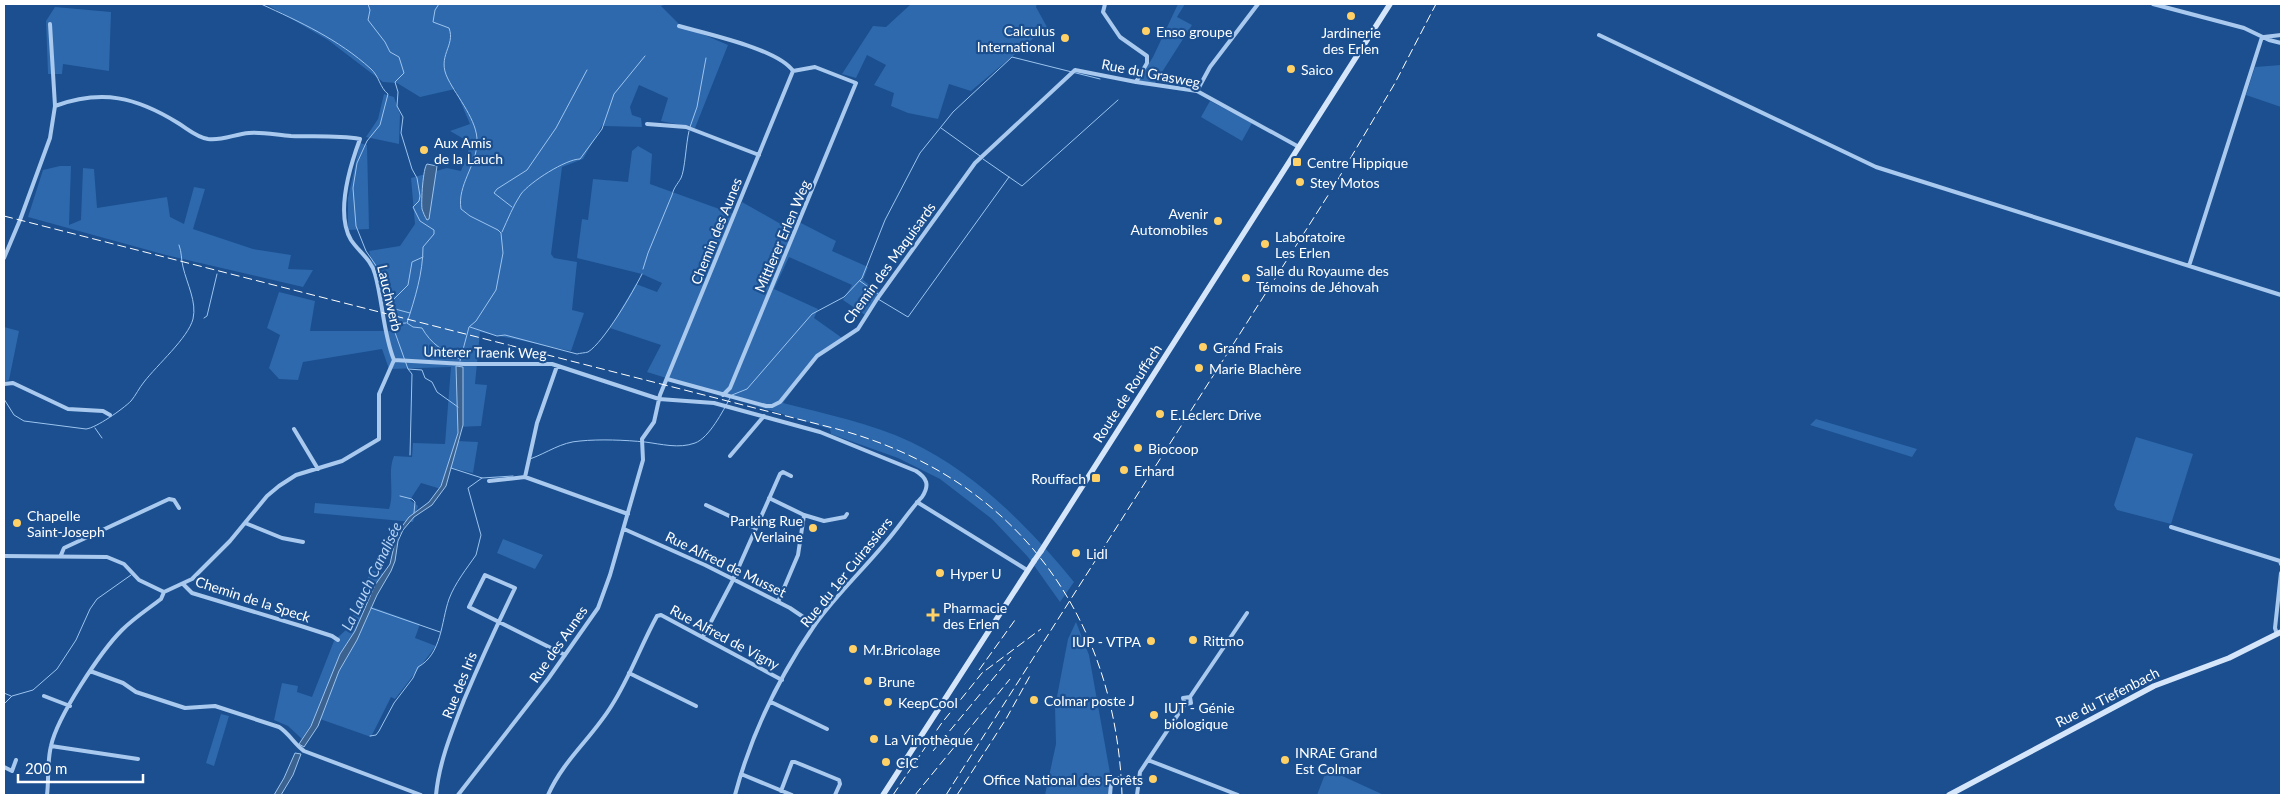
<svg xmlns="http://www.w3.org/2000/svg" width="2285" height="799" viewBox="0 0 2285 799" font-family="Lato,sans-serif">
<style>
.green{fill:#2e69ad}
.water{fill:#3c6290;stroke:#9cc4f0}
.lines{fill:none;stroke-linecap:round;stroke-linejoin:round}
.stream{stroke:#9cc4f0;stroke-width:1}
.street{stroke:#a9c9ee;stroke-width:4}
.secondary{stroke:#d6e6fa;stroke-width:5.5}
.rail{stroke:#fff;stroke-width:1;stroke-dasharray:9 4;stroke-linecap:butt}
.street-bridge{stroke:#a9c9ee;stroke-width:4}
.secondary-bridge{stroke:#d6e6fa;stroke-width:5.5}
.poi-dot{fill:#ffd166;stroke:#1b4f8f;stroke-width:2}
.labels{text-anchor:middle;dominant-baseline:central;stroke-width:4.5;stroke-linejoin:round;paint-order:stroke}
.poi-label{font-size:14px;fill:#fff;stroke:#1b4f8f;text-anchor:start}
.street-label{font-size:14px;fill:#fff;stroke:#1b4f8f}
.water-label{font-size:15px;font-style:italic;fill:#b5d3f5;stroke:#1b4f8f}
</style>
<rect width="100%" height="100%" fill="#1b4f8f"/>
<path class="green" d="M266,4H667L661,6L679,24L728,45L695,128L661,121L668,98L639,85L630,107L632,115L641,118L642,127L604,126L603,124L583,159L562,167L551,254L554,258L577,262L572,310L584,313L571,351L480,332L475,384L487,385L481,426L458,427L457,441L478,442L473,473L448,467L441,489L421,483L410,500L418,506L413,522L314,513L315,503L389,509C395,491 387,473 394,456L412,457L413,443L445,444L451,367L389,369L382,349L303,362L298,380L279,379L269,368L280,335L267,328L279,292L315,301L310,331H397L398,314L384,307L369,251L400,246L415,224L411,178L447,168L461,171L471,143L450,131L470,124L455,89L420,97L397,83L383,82L328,40Z
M911,4H1037L1036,7L1047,27L971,91L949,84L938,119L908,113L891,106L894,93L874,85L886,65L867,55L856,78L842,74L873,26L886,27Z
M1178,4H1185L1177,17L1192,25L1155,83L1138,81L1153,57Z
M55,7L111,12L109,71L63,64L62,74H48L46,21Z
M2281,65V107L2246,95L2255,67Z
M384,94L394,97L400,114L399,144L366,137L378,119Z
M1210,101L1252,123L1242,141L1201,117Z
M360,143L367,145L369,229L348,230V198Z
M638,146L652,154L650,184L736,215L742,202L793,231L799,222L836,241L832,251L868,267L863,280L880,293L868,317L843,300L852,285L789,257L774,289L818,309L814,318L845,340L815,359L783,403C825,414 871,423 911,442C976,473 1029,527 1074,582L1060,602L1028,557L992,519L940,479L898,458L831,434L830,429L647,372L661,345L610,328L636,284L657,292L662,283L642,274L577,258L582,219L588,220L593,179L628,182L632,151Z
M60,166H71L69,225L81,220L83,168L94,169L97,208L167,197L170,217L184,224L194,187L205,189L193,229L253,249L291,255L288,269L313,270L303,287L166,255L28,217L43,170Z
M4,327L19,331L9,380L4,382Z
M1816,419L1917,449L1912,457L1810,425Z
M2136,437L2193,454L2171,524L2117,510L2114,505Z
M503,539L543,555L535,569L497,553Z
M371,570L384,574L375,585L355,631L340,654L312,723L302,739L288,726L274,720L282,683L298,686L297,692L312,697L334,641L348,628Z
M372,607L420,624L415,638L436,646L395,699L391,697L371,737L320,719L339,671L357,640Z
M1076,622L1089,655L1110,773L1108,795H1045L1056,744L1055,707L1068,639Z
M221,714L229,716L214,766L206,763Z
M1327,769L1384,795H1317Z"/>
<path class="water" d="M427,164L437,166L429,219L427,220C425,217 423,212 422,209C421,201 423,168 427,164Z
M456,366L463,367V425L446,486L432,505L414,517L403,530L398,541L395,561L391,571L377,595L357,640L339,671L318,726L304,747L299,744L311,726L340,654L355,631L375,585L390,564L397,533L409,517L429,502L441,486L458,433Z
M295,753L301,754L293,775L281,795H274L284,778Z"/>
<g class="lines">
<path class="stream" d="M261,4C300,22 338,39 371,69C379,76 380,88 388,94L380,125L367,141L357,163L353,188L356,226L366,251L377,267L385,301H392
M368,4L370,10L368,20L385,42L390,52L399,57L404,73L395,82L398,92L397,106L403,117L401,133L412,169L417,178L420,196L419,201L413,207L420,221L434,230V234L423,247C423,273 415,298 407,323L413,327L422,328C431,344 443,351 460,359
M439,4L435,10L433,22L449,28C456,46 436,56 448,79C457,97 478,121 477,142C477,165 457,185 461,209L470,216L498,230L501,233L503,253L496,290L476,321L469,327L460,361
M690,127L697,107L706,58
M941,128L980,156
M983,159L1022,186L1118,100
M512,207L494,193L497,189L527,170L556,128L587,70
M502,232C508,219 513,206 521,194C530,182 566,159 580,159L602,129L614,94L645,56
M643,269L648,253L672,195C674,187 677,185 681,178C685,170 686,143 689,131
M860,281L878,294
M878,299L908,317L1009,177
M410,313L395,309L392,301L408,285L412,262L423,257
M204,318L207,316L217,274
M406,323L394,324L393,327L408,369L422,370L425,378L432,382L437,392L458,407
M470,327L497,336L505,335L577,354C580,353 585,353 588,352C604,342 633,292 642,274
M408,369L412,374L410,455
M732,395L747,389L812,314L844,297L862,278L885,220L920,153L953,112L1012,57L1100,79
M4,399L14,415L24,421L86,429C96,428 123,409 131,401C136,395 139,388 144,382C157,365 188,338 193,319C197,302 187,284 183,267C181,259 182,253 179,245
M95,428L102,438
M530,459C547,453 561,442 580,441C600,439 625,440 645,442C661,444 679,449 695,443C709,438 723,411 730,398
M451,468L482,478L513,476
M400,496L412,499L415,502L414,513
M371,608L440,632
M4,693L11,696
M4,704L12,696L33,690L57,669L76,640L90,609L97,599L131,575
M370,736L376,735L379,731L394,703L413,678L418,667C442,654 441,622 449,599C455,583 467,568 476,555L481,535L468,488L482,478
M301,795H302"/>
<path class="street" d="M1105,4L1103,12L1120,37L1147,56V63L1136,82
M2153,4L2244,28L2269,40L2281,43
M679,26C707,34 778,49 793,71L815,67L856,83L730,388L723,395
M1599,35L1876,167L2281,295
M2264,37L2281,35
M1197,91L1210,67L1258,4
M647,124L686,127L759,155
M4,258L20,220L50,138L55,106L50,24
M2189,266L2262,37
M394,360L464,364H552L659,399L714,403L820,432L916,471C927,478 930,485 922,497C909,511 899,527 886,542C863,570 835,596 814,626C779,677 751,735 735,795
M667,379L766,406H772L780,402L817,356L858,329L877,299L975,163L1075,70L1136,82L1197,91L1299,147
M4,384L13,383L68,409L103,411L110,415
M294,429L318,469
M730,456L764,416
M525,477L537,423L557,366
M489,481L525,477L628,514
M769,498L804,515L824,521L845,517L847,514
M917,502L1027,570
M706,505L755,528
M245,523L282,538L303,542
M2171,527L2280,561L2281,564
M624,529L705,565L790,608L815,625
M61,555L64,548L169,499L174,500L179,508
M4,556L107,557L124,564L139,580L164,592
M183,584L192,593L301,626L332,636L338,640
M778,602L798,555L804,515
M2277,634L2275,628L2281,573
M703,637L733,580L780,474L783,472L791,476
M90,671L123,683L136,692L185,708L215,706L279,727C289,733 294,744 304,751L421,795
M629,673L696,706
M44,696L70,706
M1190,697L1247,613
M771,702L827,729
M51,746L138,759
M1148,760L1238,795
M4,767L12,771L16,760
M741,774L792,795
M781,791L792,762H795L839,780L840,784L835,795
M47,795C49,779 47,762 51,746C57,717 101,651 122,630C134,618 148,609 161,599L164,592L192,579L230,541L267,496L279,486L296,475L342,461L379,439V394L394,360C383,333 383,302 375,274C371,259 359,252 351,240C335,213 350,166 360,139C337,135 314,137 291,136C277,135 263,132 249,133C235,134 222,141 208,139C196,137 188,129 178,123C136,97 102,89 55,106
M436,795C439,762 452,731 464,700C480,662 497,625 515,588L485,575L469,607L565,655
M458,795L548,679L598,608L610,575L643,460L642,439L654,422L660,395L793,71
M548,795C564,759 592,738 612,705C630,677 641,645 657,616L661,615L782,680
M1110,795L1111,783L1114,778
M1137,795L1140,772L1185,704L1191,703L1190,697L1183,698L1185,704"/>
<path class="secondary" d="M1041,551L1390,4
M883,795L1034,561
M1949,795L2154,686L2229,658L2281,632"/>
<path class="rail" d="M4,216L837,429C1014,477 1116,614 1122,795
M979,670L1015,620
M933,751L1011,657
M893,795L941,724L982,673L1041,629
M915,795L1010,679
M946,795L1334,186L1395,83L1436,4
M957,795L1006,719L1031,674"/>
<path class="street-bridge" d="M1114,778H1130"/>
<path class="secondary-bridge" d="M1034,561L1041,551"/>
</g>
<g class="poi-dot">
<circle cx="1351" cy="16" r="5"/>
<circle cx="1146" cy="31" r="5"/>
<circle cx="1065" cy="38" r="5"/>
<circle cx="1291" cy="69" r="5"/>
<circle cx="424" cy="150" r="5"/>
<rect x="1292" y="157" width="10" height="10" rx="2.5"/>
<circle cx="1300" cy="182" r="5"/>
<circle cx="1218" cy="221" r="5"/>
<circle cx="1265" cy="244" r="5"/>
<circle cx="1246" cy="278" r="5"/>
<circle cx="1203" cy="347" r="5"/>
<circle cx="1199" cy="368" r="5"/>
<circle cx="1160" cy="414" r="5"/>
<circle cx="1138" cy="448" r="5"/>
<circle cx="1124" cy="470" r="5"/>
<rect x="1091" y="473" width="10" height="10" rx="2.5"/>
<circle cx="17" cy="523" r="5"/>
<circle cx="813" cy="528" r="5"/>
<circle cx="1076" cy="553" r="5"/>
<circle cx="940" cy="573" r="5"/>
<path d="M930.5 607.5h5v5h5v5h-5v5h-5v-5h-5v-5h5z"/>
<circle cx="1193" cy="640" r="5"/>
<circle cx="1151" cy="641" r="5"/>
<circle cx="853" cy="649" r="5"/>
<circle cx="868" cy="681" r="5"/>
<circle cx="1034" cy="700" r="5"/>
<circle cx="888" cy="702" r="5"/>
<circle cx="1154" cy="715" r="5"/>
<circle cx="874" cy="739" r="5"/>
<circle cx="1285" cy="760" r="5"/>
<circle cx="886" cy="762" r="5"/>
<circle cx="1153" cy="779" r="5"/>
</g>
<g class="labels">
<g class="poi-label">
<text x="1055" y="30" text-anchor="end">Calculus<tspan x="1055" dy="16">International</tspan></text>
<text x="1156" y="31">Enso groupe</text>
<text x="1351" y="32" text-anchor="middle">Jardinerie<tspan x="1351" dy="16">des Erlen</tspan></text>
<text x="1301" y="69">Saico</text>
<text x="434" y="142">Aux Amis<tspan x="434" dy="16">de la Lauch</tspan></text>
<text x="1307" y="162">Centre Hippique</text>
<text x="1310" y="182">Stey Motos</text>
<text x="1208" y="213" text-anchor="end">Avenir<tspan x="1208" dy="16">Automobiles</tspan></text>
<text x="1275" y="236">Laboratoire<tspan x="1275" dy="16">Les Erlen</tspan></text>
<text x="1256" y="270">Salle du Royaume des<tspan x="1256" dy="16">Témoins de Jéhovah</tspan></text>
<text x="1213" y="347">Grand Frais</text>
<text x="1209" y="368">Marie Blachère</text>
<text x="1170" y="414">E.Leclerc Drive</text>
<text x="1148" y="448">Biocoop</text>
<text x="1134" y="470">Erhard</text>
<text x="1086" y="478" text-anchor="end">Rouffach</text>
<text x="27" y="515">Chapelle<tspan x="27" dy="16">Saint-Joseph</tspan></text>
<text x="803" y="520" text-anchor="end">Parking Rue<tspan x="803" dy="16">Verlaine</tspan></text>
<text x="1086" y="553">Lidl</text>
<text x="950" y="573">Hyper U</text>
<text x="943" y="607">Pharmacie<tspan x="943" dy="16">des Erlen</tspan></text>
<text x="1203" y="640">Rittmo</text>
<text x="1141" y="641" text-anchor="end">IUP - VTPA</text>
<text x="863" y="649">Mr.Bricolage</text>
<text x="878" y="681">Brune</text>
<text x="1044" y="700">Colmar poste J</text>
<text x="898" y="702">KeepCool</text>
<text x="1164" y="707">IUT - Génie<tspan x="1164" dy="16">biologique</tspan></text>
<text x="884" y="739">La Vinothèque</text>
<text x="1295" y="752">INRAE Grand<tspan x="1295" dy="16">Est Colmar</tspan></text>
<text x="896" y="762">CIC</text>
<text x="1143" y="779" text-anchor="end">Office National des Forêts</text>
</g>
<g class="street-label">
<text transform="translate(1151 73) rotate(11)">Rue du Grasweg</text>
<text transform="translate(716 231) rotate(-68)">Chemin des Aunes</text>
<text transform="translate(782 236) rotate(-67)">Mittlerer Erlen Weg</text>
<text transform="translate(889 263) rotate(-54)">Chemin des Maquisards</text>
<text transform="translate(390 298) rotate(77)">Lauchwerb</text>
<text transform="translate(485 352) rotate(1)">Unterer Traenk Weg</text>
<text transform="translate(1127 393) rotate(-57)">Route de Rouffach</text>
<text transform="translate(726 564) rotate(26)">Rue Alfred de Musset</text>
<text transform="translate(846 572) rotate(-51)">Rue du 1er Cuirassiers</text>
<text transform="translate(253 599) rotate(18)">Chemin de la Speck</text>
<text transform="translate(725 637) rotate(28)">Rue Alfred de Vigny</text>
<text transform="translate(558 644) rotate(-55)">Rue des Aunes</text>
<text transform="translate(459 685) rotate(-68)">Rue des Iris</text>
<text transform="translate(2107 697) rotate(-27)">Rue du Tiefenbach</text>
</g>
<g class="water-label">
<text transform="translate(371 576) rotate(-64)">La Lauch Canalisée</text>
</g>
</g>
<rect width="2285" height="799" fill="none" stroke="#ffffff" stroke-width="10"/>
<path d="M18 774v8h125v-8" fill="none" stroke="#ffffff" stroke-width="2.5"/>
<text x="25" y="774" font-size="15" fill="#ffffff" stroke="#1b4f8f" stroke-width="4" paint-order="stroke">200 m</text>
</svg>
